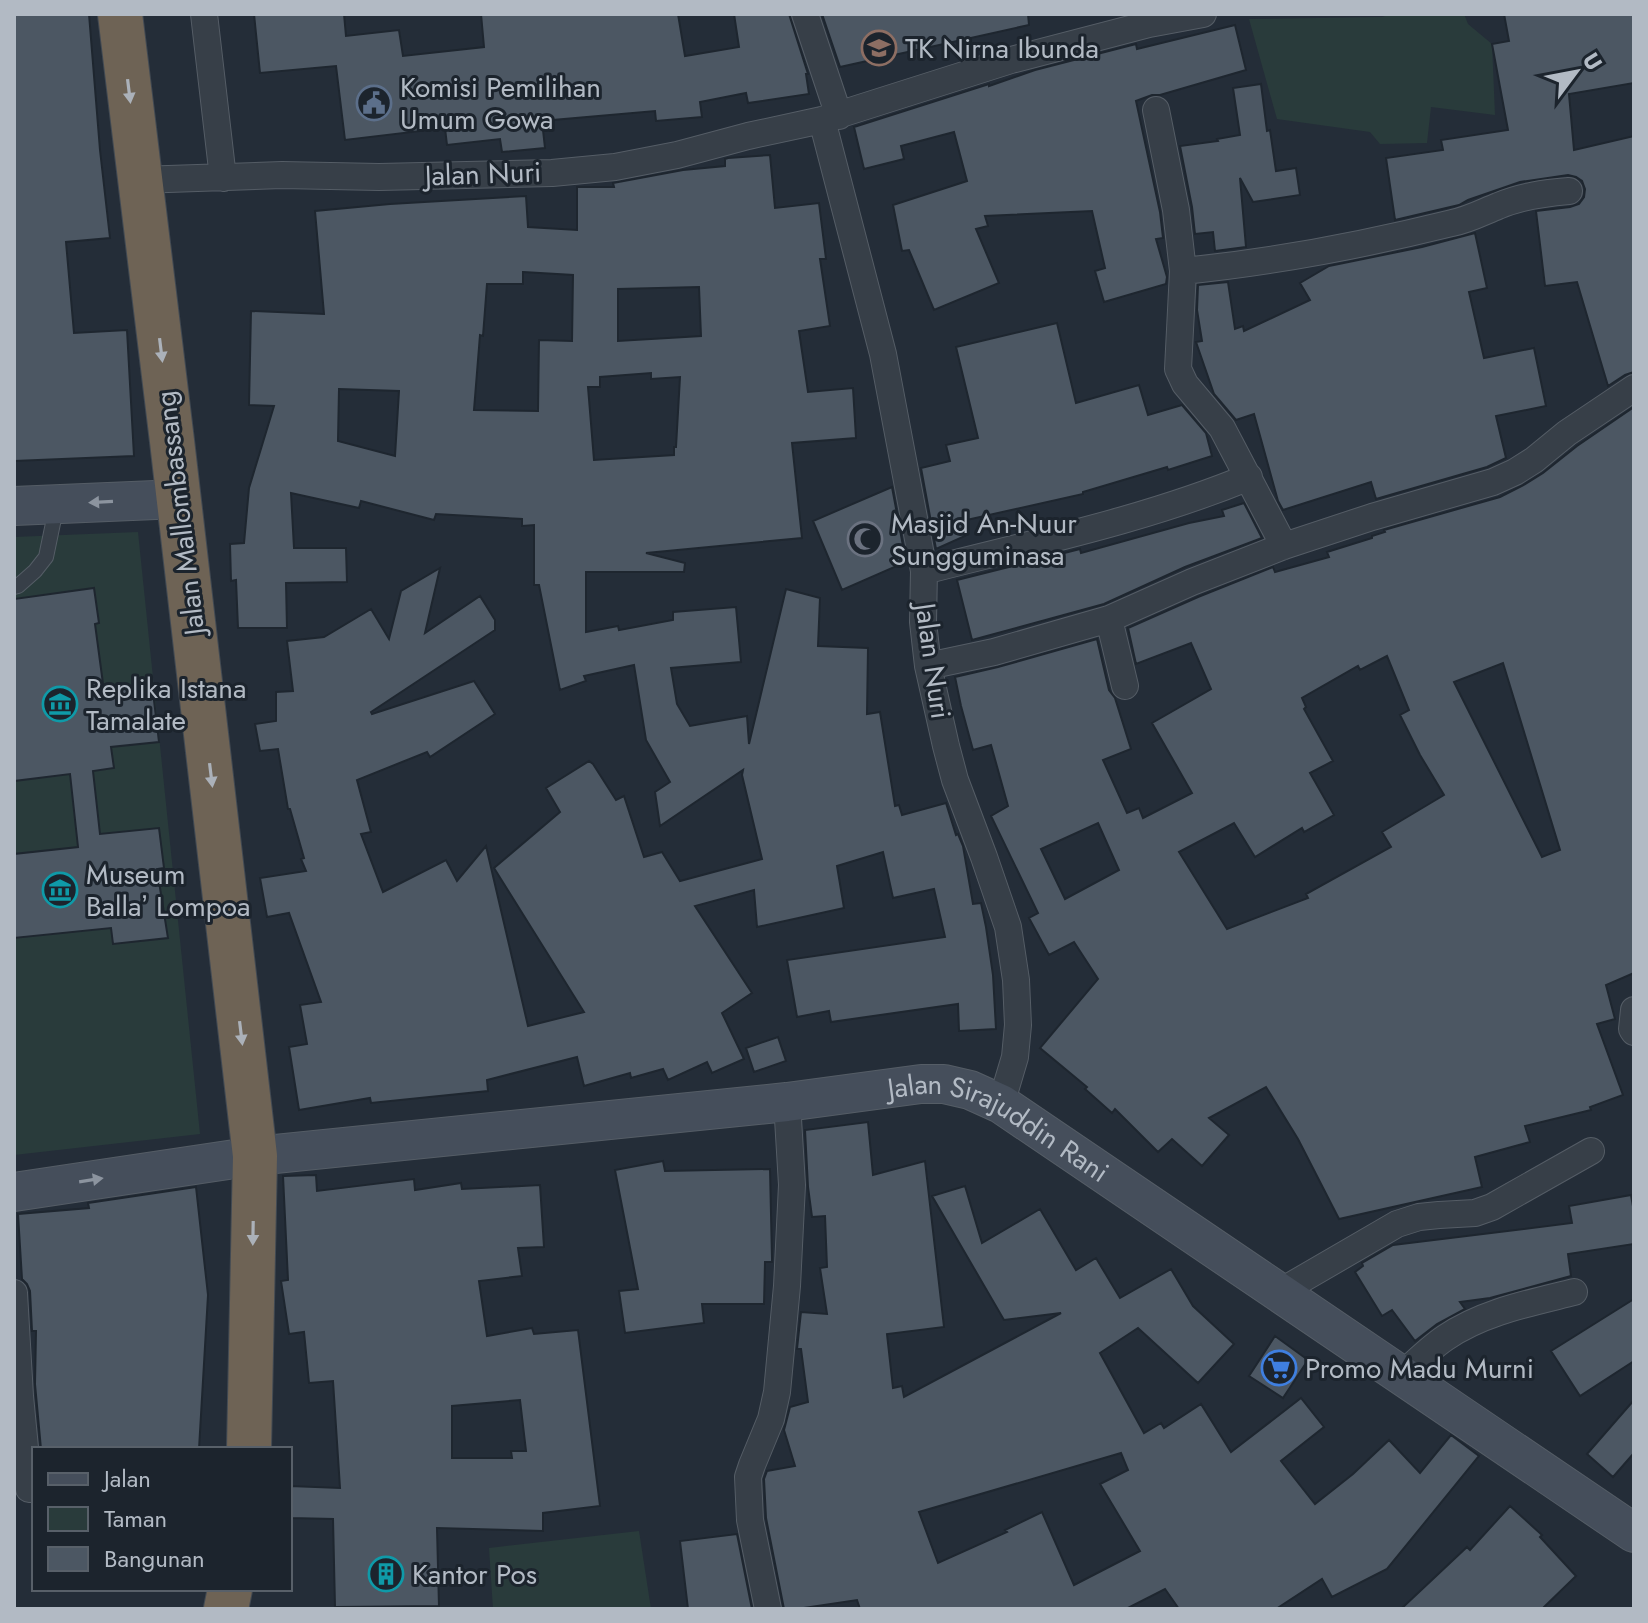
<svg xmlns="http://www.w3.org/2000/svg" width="1648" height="1623" viewBox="0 0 1648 1623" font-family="Jost,sans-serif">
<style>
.green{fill:#293b3b}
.building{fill:#4c5763;stroke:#1e262f;stroke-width:2;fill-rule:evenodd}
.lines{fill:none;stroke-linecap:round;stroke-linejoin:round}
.lane-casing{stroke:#555d66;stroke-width:16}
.street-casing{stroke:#555d66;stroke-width:28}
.secondary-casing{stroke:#555d66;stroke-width:40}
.highway-casing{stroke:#424a53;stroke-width:46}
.lane{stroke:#373f48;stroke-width:14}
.street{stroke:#373f48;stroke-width:26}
.secondary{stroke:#454e5b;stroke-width:38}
.highway{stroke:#6e6355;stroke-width:44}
.oneway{fill:#abb1b9}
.oneway2{fill:#8c949f}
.labels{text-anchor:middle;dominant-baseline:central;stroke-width:6;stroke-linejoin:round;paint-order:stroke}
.poi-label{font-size:28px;fill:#b2bac4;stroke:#1c242d;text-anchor:start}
.street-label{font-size:28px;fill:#b2bac4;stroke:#1c242d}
</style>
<rect width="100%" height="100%" fill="#242d38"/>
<path class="green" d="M1392,14H1464L1468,24L1492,44L1495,115L1431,107L1427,143L1380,144L1370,132L1277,119L1249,19L1382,17Z
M138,532L200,1134L14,1155V537Z
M639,1531L651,1609H493L489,1548Z"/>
<path class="building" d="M14,14H89L100,150L110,238L66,242L74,333L127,330L134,456L14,461Z
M254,14H344L346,36L399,30L403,56L484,47L481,14H678L685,56L739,47L734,14H789L808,74H806L809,94L748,103L746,93L700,102L702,117L656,121L655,111L542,121L545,148L502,152L500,139L447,145L445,128L345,140L336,66L260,73Z
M822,14H1028L1029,25L840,67Z
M1504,14H1634V83L1569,94L1574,150L1634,136V372L1625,375L1608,386L1577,282L1545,286L1536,211L1570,207L1579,204L1584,197L1585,189L1582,181L1576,177L1568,175L1520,182L1468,200L1459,205L1395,220L1386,158L1443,150L1441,140L1508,130L1492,44L1509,41Z
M1235,25L1246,70L1160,95H1152L1136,101L1160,212L1163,238L1156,239L1167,277L1166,284L1104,302L1095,271L1105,268L1092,211L985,216L988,226L976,229L999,283L934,310L909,250L902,251L893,205L967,181L954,132L901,146L904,159L864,169L854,127L989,84V86L1035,70L1136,44L1137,49Z
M1261,84L1267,131L1270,130L1276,171L1296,168L1300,195L1253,202L1240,178L1246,247L1215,251L1213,232L1195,234L1192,207L1180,146L1218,141L1217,139L1240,135L1233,88Z
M770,155L775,208L819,203L826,259H820L830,326L799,331L808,392L853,388L856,438L792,443L802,538L646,553L685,563L684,572H586V632L618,626L619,630L673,620V612L736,607L741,662L671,668L677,704L690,726L747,716L749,744L786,589L820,598L818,646L868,648L867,714L880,712L895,806L899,805L902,815L946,803L956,835L958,834L963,846L973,904L981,903L986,927L993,975L996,1029L959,1031L958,1004L831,1022L829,1011L797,1017L787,960L945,937L934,889L893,898L883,852L837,866L844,908L757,927L754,890L695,906L752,993L722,1013L744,1059L712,1073L707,1062L668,1080L663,1069L631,1078L630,1073L584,1086L577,1057L487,1080L488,1091L371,1103L370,1098L299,1110L289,1047L307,1044L300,1005L321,1002L289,913L267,917L260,878L306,871L301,859L304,858L290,809H288L278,749L260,751L255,724L276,721V692L293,691L287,641L324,637L371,609L389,639L401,591L440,568L425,633L480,596L495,620V630L371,712L372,714L474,681L495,714L430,757L427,752L357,780L371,832L361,834L383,892L446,860L457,881L486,846L528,1026L584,1012L494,868L560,812L546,788L589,761L593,764L616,800L624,796L644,857L662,852L680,881L762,859L742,775L743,770L660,826L655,792L670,782L646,740L634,665L584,676L586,681L560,690L539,585H534V525L522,526V519L436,514L434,520L361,501L359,508L291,493L294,548H346L347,582L286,583L287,628H238L236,580L231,581L230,544L244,543L249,488L274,406L249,405L251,311L324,314L315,211L390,204L526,196L528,227L577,230V187H614L613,183L683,170L725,166V159L728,158ZM523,272L573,275L572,341L539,340L538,411L474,410L480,335L483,336L487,284H523ZM699,287L701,336L618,341V289ZM651,373V379L680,377L676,447H674V455L594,460L588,387H600V377ZM339,389L399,391L395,456L338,441Z
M1475,233L1487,288L1469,292L1484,358L1534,348L1546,406L1496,416L1506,458L1487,467L1376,499L1371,482L1283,510L1278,501L1254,414L1236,420L1214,394L1196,342L1202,341L1197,310L1198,285L1228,282L1235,329L1243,326L1244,331L1310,300L1300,283L1329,266L1422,247Z
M1057,323L1076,403L1139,385L1148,415L1182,405L1206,433L1212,456L1168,470L1167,467L1083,492V494L962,521L965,536L936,549L921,468L950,461L946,445L978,438L956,347Z
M1634,407V973L1606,985L1615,1019L1597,1024L1623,1095L1590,1107L1591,1110L1525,1126L1530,1142L1475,1157L1482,1187L1339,1219L1298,1139L1266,1087L1209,1118L1229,1135L1202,1166L1172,1139L1158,1152L1115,1109L1112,1113L1085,1089L1087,1087L1040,1048L1098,979L1074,942L1049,955L1029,918L1038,913L991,816L1008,806L991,745L973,750L961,706L955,677L998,667L1097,639L1109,690L1115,698L1131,749L1103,760L1127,813L1139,808L1143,818L1192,793L1152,723L1211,689L1191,643L1136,664L1128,628L1198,597L1273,567L1275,572L1329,557L1327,552L1372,538V536L1385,532L1384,530L1500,497L1522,486L1543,473L1577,446ZM1387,656L1409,710L1400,715L1420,755L1444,795L1382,832L1391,847L1306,894L1308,898L1227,929L1179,852L1234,823L1255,857L1302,828L1304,832L1334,815L1310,773L1333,761L1304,709L1306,707L1302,698L1358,666L1360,670ZM1503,663L1560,850L1542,857L1454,682ZM1098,823L1119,870L1065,899L1041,849Z
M892,487L906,562L842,590L813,521Z
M1244,503L1262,538L1185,567L1104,604L972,640L957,580L1080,549L1081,553L1189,523L1224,516L1222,510Z
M94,588L99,623L95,624L104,691L152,684L159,742L111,747L114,768L93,771L100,834L159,828L164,868L157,869L168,938L113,944L111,928L14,938V854L78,847L70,774L14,781V599Z
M778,1037L786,1061L754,1072L746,1048Z
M868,1122L873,1175L925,1161L944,1327L887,1334L893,1388L902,1386L904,1397L1061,1313L1004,1320L932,1196L965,1186L982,1243L1040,1209L1076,1270L1096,1258L1120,1298L1171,1269L1193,1306L1234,1344L1198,1383L1138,1328L1100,1353L1144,1433L1161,1423L1164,1428L1201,1404L1231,1452L1301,1398L1324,1427L1281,1461L1315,1504L1353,1474L1389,1440L1420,1473L1451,1435L1479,1456L1387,1569L1332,1597L1322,1579L1276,1609H1179L1165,1589L1126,1609H860L857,1600L797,1609H784L766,1518L764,1479L767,1471L795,1466L784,1430L790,1407L808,1402L801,1349H797L801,1312L827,1314L820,1268L827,1267L825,1216L812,1217L808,1187L805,1130ZM1121,1453L1128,1470L1100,1484L1140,1551L1074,1585L1042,1512L1005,1530L1007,1532L938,1563L919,1512Z
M663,1161L665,1171L770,1169L772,1259V1262H765L764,1304H702L704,1323L625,1333L619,1291L638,1289L615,1170Z
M316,1175L317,1191L414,1179L415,1190L461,1183L462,1189L540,1185L544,1247L518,1248L522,1276L479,1281L487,1336L532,1328L534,1334L578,1330L600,1506L543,1513V1531L437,1528L439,1606L335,1607L333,1519L290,1518V1486L340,1488L333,1381L309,1383L304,1332L289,1334L281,1281L288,1280L283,1176ZM520,1400L526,1451H511L512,1458H452V1406Z
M196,1187L208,1295L199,1449H41L35,1384L36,1331H32L30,1291L27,1284L22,1279L18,1214L89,1208L88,1203Z
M1631,1195L1634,1212V1244L1568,1254L1571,1276L1490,1298L1460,1302L1465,1309L1437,1324L1415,1341L1392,1310L1382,1316L1355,1272L1363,1266L1362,1263L1393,1245L1572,1223L1569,1206Z
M1634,1299V1361L1580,1396L1551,1351Z
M1275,1336L1308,1360L1283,1398L1249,1376Z
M1634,1400V1453L1613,1477L1587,1454Z
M1510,1506L1542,1535L1540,1537L1576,1576L1542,1609H1401L1467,1547L1470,1550Z
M737,1534L752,1609H688L680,1541Z"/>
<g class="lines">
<g class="lane-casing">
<path id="lane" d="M14,587L18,586L35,571L46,557L57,504"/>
</g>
<g class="street-casing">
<path id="street" d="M204,14L223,178
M805,14L839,116
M1156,110L1176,210L1183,271L1178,369L1185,384L1222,428L1284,546
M822,120L883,354L924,571L923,622L928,666L946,746L955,780L984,857L1008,927L1016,980L1018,1025L1015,1057L1001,1104
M139,180L282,175L379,177L552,173L615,167L677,155L748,136L822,120L1011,60L1149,24L1203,14
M1183,271C1274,262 1363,245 1452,223C1468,220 1483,212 1498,206C1521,196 1545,193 1569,191
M924,571C1033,543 1145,520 1249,477
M1109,619L1125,686
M928,666L994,652L1109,619L1192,582L1284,546L1372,517L1493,482L1515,472L1534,460L1567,433L1634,388
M1634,1010L1632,1029L1634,1032
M1280,1292L1397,1224L1419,1217L1439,1215L1475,1213L1492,1207L1591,1151
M14,1293L20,1396L29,1489
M1402,1375C1416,1362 1429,1349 1445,1338C1483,1312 1530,1303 1574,1292
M768,1609L750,1520L748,1477L752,1465L771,1419L777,1392L787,1286L792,1185L787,1102"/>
</g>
<g class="secondary-casing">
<g id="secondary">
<path d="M14,506L179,499"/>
<path id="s1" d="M14,1192L255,1156L787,1102L921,1084H944L970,1090L1001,1104L1634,1533"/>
</g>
</g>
<g class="highway-casing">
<path id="highway" d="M120,14L172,441L255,1156L249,1449
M226,1609L230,1589"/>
</g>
<use href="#lane" class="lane"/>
<use href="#street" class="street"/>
<use href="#secondary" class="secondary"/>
<use href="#highway" class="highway"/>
</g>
<defs><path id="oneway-solid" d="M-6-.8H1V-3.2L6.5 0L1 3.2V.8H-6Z" transform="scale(2)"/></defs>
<g class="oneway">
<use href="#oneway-solid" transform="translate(129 91) rotate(83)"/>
<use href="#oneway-solid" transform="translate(161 350) rotate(83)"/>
<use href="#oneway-solid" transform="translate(211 775) rotate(83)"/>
<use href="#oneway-solid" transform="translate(241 1033) rotate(83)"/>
<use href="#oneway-solid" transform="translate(253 1233) rotate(91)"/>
</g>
<g class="oneway2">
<use href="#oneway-solid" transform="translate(101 502) rotate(177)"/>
<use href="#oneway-solid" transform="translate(91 1180) rotate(-9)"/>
</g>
<defs>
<g id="school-ring" transform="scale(1.8)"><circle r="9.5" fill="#1c242d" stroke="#8d6e63" stroke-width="1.5"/><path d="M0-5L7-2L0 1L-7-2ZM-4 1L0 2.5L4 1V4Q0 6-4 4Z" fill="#8d6e63"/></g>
<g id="civic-ring" transform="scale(1.8)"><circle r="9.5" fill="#1c242d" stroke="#5c6f8a" stroke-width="1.5"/><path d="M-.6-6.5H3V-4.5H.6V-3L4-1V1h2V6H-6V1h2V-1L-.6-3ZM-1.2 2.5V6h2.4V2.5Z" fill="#5c6f8a"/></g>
<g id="mosque-ring" transform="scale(1.8)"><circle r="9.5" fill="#1c242d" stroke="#6b7280" stroke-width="1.5"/><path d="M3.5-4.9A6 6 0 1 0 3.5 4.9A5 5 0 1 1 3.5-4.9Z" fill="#6b7280"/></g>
<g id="museum-ring" transform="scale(1.8)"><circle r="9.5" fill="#1c242d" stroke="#0f9aa8" stroke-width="1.5"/><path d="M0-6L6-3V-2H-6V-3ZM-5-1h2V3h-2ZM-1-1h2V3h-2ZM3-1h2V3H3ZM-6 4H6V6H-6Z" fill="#0f9aa8"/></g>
<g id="supermarket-ring" transform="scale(1.8)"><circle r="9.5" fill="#1c242d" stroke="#3f7fe0" stroke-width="1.5"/><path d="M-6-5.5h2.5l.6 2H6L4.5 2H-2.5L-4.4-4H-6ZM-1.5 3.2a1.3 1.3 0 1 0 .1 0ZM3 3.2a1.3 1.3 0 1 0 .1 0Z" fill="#3f7fe0"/></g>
<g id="building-ring" transform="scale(1.8)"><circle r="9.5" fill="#1c242d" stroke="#0f9aa8" stroke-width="1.5"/><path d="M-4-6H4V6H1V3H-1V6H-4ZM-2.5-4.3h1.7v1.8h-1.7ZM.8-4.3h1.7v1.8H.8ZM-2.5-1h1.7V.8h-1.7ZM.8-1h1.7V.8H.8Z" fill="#0f9aa8"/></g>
</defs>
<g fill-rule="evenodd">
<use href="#school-ring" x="879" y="48"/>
<use href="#civic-ring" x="374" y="103"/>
<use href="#mosque-ring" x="865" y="539"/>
<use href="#museum-ring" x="60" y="704"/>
<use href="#museum-ring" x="60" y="890"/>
<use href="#supermarket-ring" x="1279" y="1368"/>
<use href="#building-ring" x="386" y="1574"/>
</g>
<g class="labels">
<g class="poi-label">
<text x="905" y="48">TK Nirna Ibunda</text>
<text x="400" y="87">Komisi Pemilihan<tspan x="400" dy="32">Umum Gowa</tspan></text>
<text x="891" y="523">Masjid An-Nuur<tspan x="891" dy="32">Sungguminasa</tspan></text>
<text x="86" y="688">Replika Istana<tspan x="86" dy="32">Tamalate</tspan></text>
<text x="86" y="874">Museum<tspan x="86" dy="32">Ballaʼ Lompoa</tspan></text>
<text x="1305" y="1368">Promo Madu Murni</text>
<text x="412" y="1574">Kantor Pos</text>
</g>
<g class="street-label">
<text transform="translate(483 174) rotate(-2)">Jalan Nuri</text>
<text transform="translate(180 513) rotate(-97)">Jalan Mallombassang</text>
<text transform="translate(933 661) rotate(82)">Jalan Nuri</text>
<text stroke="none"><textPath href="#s1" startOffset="1002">Jalan Sirajuddin Rani</textPath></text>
</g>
</g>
<rect width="1648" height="1623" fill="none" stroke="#b2bac4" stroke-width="32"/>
<rect x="32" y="1447" width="260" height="144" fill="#1c242d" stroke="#586069" stroke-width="2"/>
<rect x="48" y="1473" width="40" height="12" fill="#454e5b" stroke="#586069" stroke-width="2"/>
<text x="104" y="1487" font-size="24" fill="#b2bac4">Jalan</text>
<rect x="48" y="1507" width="40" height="24" fill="#293b3b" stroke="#586069" stroke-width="2"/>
<text x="104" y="1527" font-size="24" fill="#b2bac4">Taman</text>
<rect x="48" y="1547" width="40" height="24" fill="#4c5763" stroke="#586069" stroke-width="2"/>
<text x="104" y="1567" font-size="24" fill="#b2bac4">Bangunan</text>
<g transform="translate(1576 72) rotate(58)" stroke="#1c242d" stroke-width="6" paint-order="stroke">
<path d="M0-6L14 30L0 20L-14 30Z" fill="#b2bac4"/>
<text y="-12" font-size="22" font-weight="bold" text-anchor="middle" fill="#b2bac4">U</text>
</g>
</svg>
